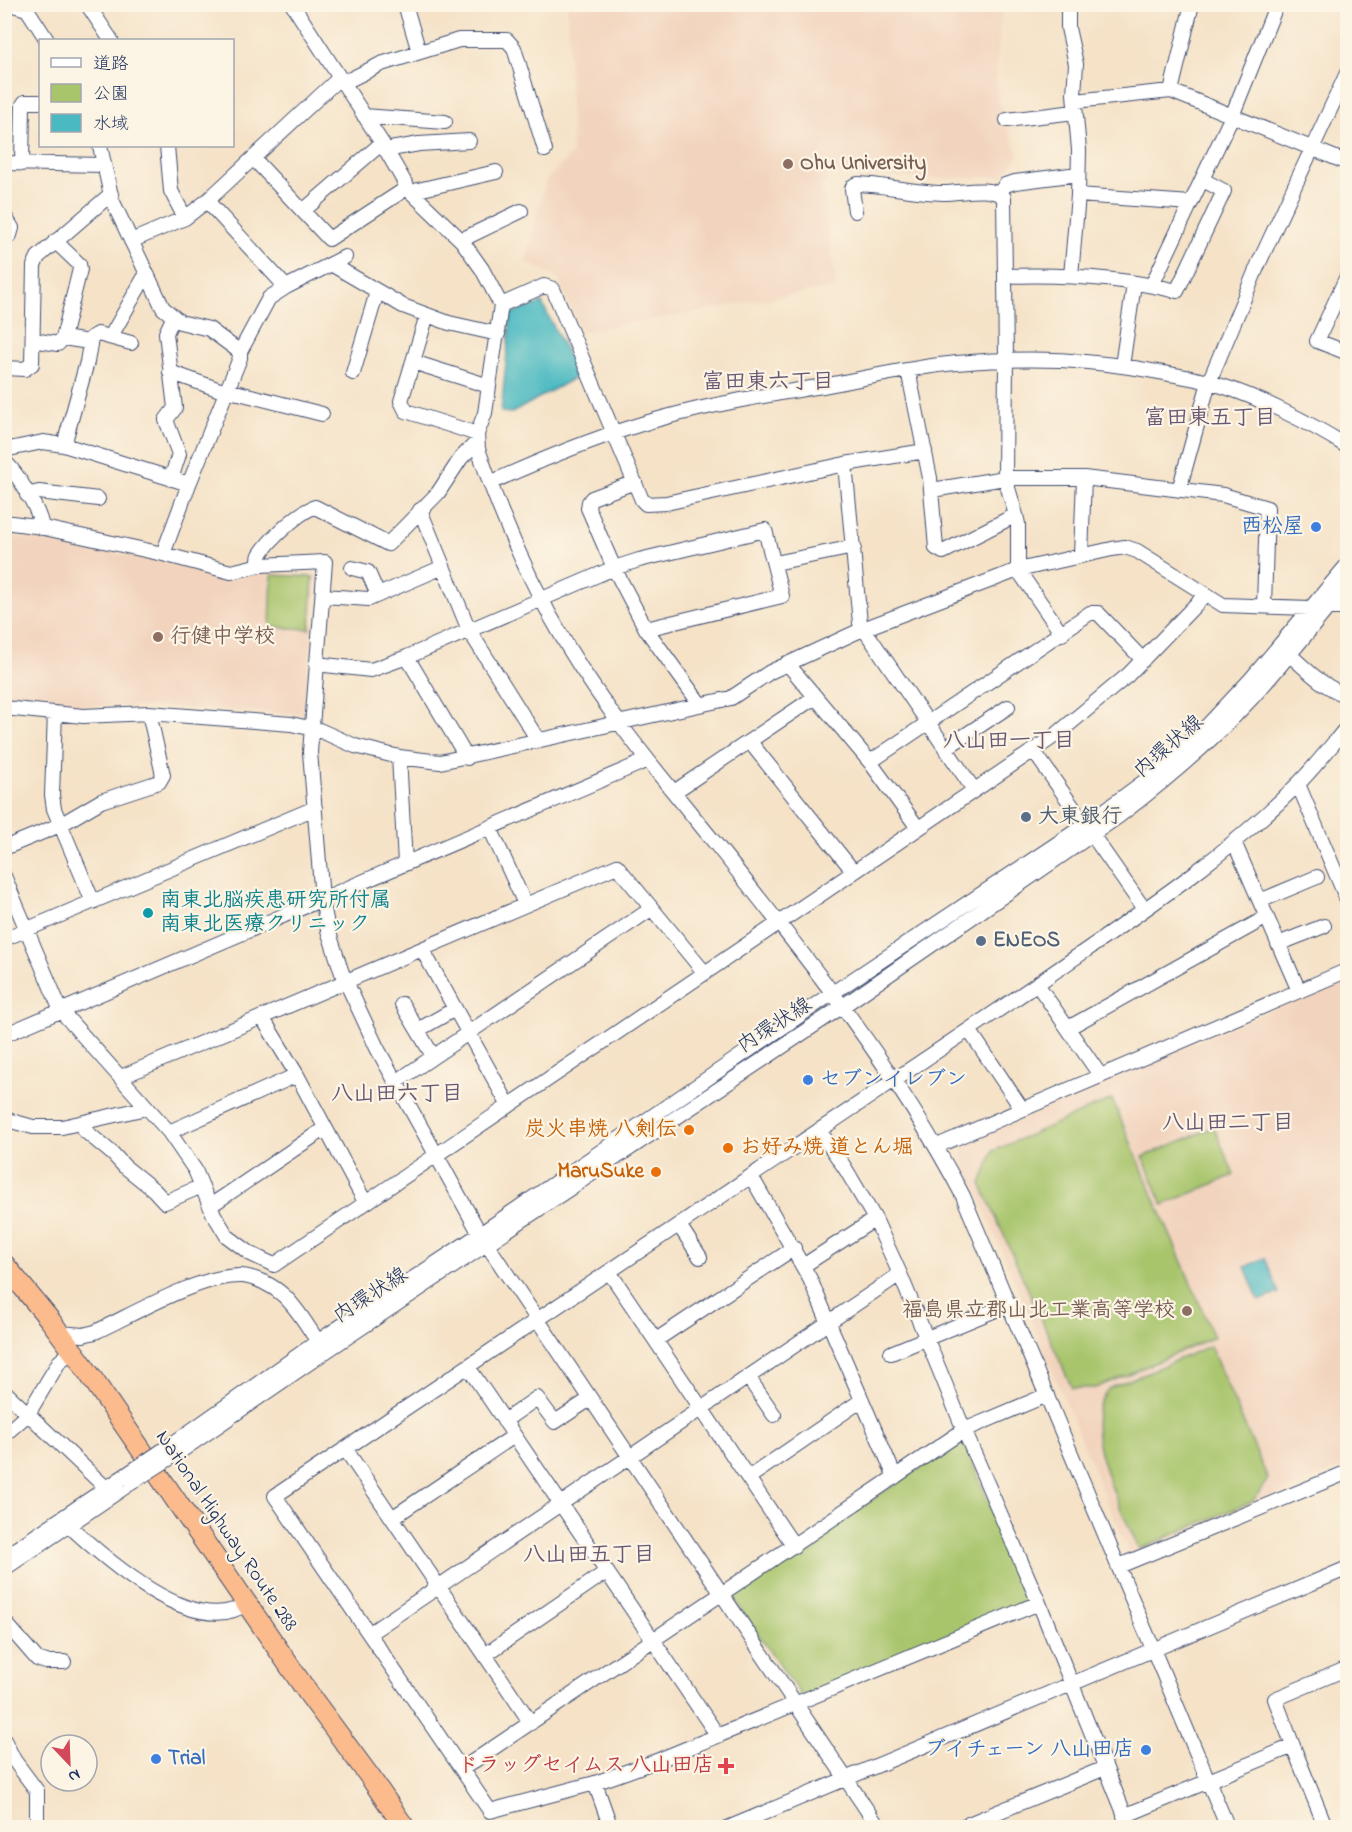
<svg xmlns="http://www.w3.org/2000/svg" width="1352" height="1832" viewBox="0 0 1352 1832" font-family="'Indie Flower','Klee One',sans-serif">
<style>
.built{fill:#f2d4be}
.green{fill:#a8c56c;stroke:#627a65;stroke-width:1.5}
.water{fill:#4ab9c1;stroke:#327490;stroke-width:1.5}
.lines{fill:none;stroke-linecap:round;stroke-linejoin:round}
.minor-casing{stroke:#3c4a6e;stroke-width:16}
.highway-casing{stroke:#3c4a6e;stroke-width:22}
.minor{stroke:#fff;stroke-width:14}
.highway{stroke:#fbbb8c;stroke-width:20}
.minor-bridge-casing{stroke:#3c4a6e;stroke-width:16;stroke-linecap:butt}
.minor-bridge{stroke:#fff;stroke-width:14}
.education-dot{fill:#8d6e63;stroke:#fcf5e5;stroke-width:2}
.shop-dot{fill:#3f7fe0;stroke:#fcf5e5;stroke-width:2}
.service-dot{fill:#5c6f8a;stroke:#fcf5e5;stroke-width:2}
.culture-dot{fill:#0f9aa8;stroke:#fcf5e5;stroke-width:2}
.food-dot{fill:#e8710a;stroke:#fcf5e5;stroke-width:2}
.health-dot{fill:#e0444e;stroke:#fcf5e5;stroke-width:2}
.labels{text-anchor:middle;dominant-baseline:central;stroke-width:4.5;stroke-linejoin:round;paint-order:stroke}
.education-label{font-size:21px;font-weight:bold;fill:#785e54;stroke:#fcf5e5;text-anchor:start}
.shop-label{font-size:21px;font-weight:bold;fill:#366cbe;stroke:#fcf5e5;text-anchor:end}
.street-label{font-size:21px;fill:#1b2f5e;stroke:#fcf5e5}
.service-label{font-size:21px;font-weight:bold;fill:#4e5e75;stroke:#fcf5e5;text-anchor:start}
.culture-label{font-size:21px;font-weight:bold;fill:#0d838f;stroke:#fcf5e5;text-anchor:start}
.food-label{font-size:21px;font-weight:bold;fill:#c56008;stroke:#fcf5e5;text-anchor:end}
.health-label{font-size:21px;font-weight:bold;fill:#be3a42;stroke:#fcf5e5;text-anchor:end}
.neighbourhood-label{font-size:22px;font-weight:bold;fill:#695874;stroke:#fcf5e5}
</style>
<rect width="100%" height="100%" fill="#fcf5e5"/>
<filter id="ink" filterUnits="userSpaceOnUse"><feTurbulence type="fractalNoise" baseFrequency=".0167" numOctaves="2"/><feDisplacementMap in="SourceGraphic" scale="12" xChannelSelector="R" yChannelSelector="G"/><feConvolveMatrix kernelMatrix="1 2 1 2 8 2 1 2 1" color-interpolation-filters="sRGB"/></filter>
<filter id="wash" filterUnits="userSpaceOnUse"><feTurbulence type="fractalNoise" baseFrequency=".008" numOctaves="4" result="noise"/><feDisplacementMap in="SourceGraphic" scale="24" xChannelSelector="R" yChannelSelector="G"/><feGaussianBlur stdDeviation="1.35" result="paint"/><feColorMatrix in="noise" values="0 0 0 0 0 0 0 0 0 0 0 0 0 0 0 0 0 1.4 0 .05"/><feComposite in="paint" operator="in"/></filter>
<g filter="url(#wash)">
<rect width="100%" height="100%" fill="#f5e2c7"/>
<path class="built" d="M567,5H1003L996,65L998,101L1019,155L1003,176L937,179L829,173L822,186L836,287L581,332L558,278L526,262L546,180L572,154Z
M5,535L166,562L234,579L260,571L317,575L305,712L301,714L167,707L84,706L5,695Z
M1347,977V1465L1134,1555L1128,1551L962,1156L965,1142Z"/>
<path class="green" d="M272,575L313,577L310,629L270,627Z
M1112,1099L1214,1337L1096,1388H1072L981,1184L993,1151Z
M1214,1127L1234,1175L1163,1205L1143,1157Z
M1210,1346L1268,1479L1253,1501L1139,1549C1123,1511 1072,1423 1110,1388Z
M963,1440L1030,1601L802,1697L729,1593Z"/>
<path class="water" d="M542,303L578,376L512,413L501,412L511,313Z
M1265,1258L1279,1293L1259,1301L1245,1267Z"/>
</g>
<g filter="url(#ink)">
<g class="lines">
<g class="minor-casing">
<path id="minor" d="M10,4L27,9L47,40
M87,4L111,40
M292,4L382,143L409,190L462,241L482,269L501,305L485,413L477,434L478,449C501,517 531,585 568,647C610,717 664,780 715,843C805,955 896,1068 963,1196L1228,1828
M405,4L419,52
M1068,4V28L1076,64L1074,94L1079,150L1078,195L1071,276
M1171,91L1192,4
M1075,101L1171,91L1348,163
M364,116L445,122
M1007,120L1075,112
M100,146L112,200L163,308L180,322L209,329L240,352V358L189,484L163,554
M167,146L171,191L185,218
M385,150L419,144L469,141
M253,158L329,239L407,188
M4,163L104,165
M22,164L23,105L25,102H40
M413,194L418,190L496,172
M999,194L1005,185L1015,182L1078,174
M1078,195L1191,203
M207,201L286,287
M303,211L382,143
M855,211L852,189L853,186L858,184C886,185 915,193 943,193C963,193 988,185 1004,197L1006,359L1005,478L1016,515
M4,215L12,228L10,235L4,239
M461,240L521,211
M55,241L79,264L80,269L63,338
M131,241L185,218L207,201L335,82L351,79L381,64L459,40H507L514,48L545,150
M331,264L403,306L449,323L498,334
M1348,274L1317,341L1348,353
M1006,276C1063,274 1122,278 1177,291L1224,191L1203,180
M1152,285L1232,116L1276,6L1279,4
M501,305L544,286L553,289L642,500L646,504L666,503L845,464L925,451
M427,315L401,401L406,411L477,434
M111,336L144,278L148,276
M33,340L58,344L63,338L89,342
M240,352L269,298L286,287L345,257
M413,362L489,386
M1122,366L1134,284
M4,368L25,369L32,364L34,266L38,257L111,194
M908,370L930,478L936,548L943,552L1016,515L1018,524V570L1062,634
M170,372L220,390L239,393L322,414
M353,373L377,292
M64,445L87,362L91,338L98,334L131,343
M4,450L43,442L64,445L189,484
M4,461C17,472 40,511 42,528
M845,464L860,623L974,790
M171,479L179,454L166,420L175,408L166,333L173,318
M635,482L592,498L589,502L588,508L614,568L646,629L700,704
M490,483C545,458 600,435 659,419C712,404 768,395 823,386C867,378 912,367 957,363C1031,356 1091,359 1164,373C1179,376 1194,378 1208,382C1251,393 1311,423 1348,447
M932,490L1005,478H1084L1223,495L1267,508L1264,606
M1179,490L1209,382L1258,265L1348,71
M27,495L39,492L98,499
M420,510L469,630L538,740
M4,522L35,526L163,554L231,572L260,565L325,562L310,752L322,899L328,930L342,973L377,1048L480,1234L879,1828
M1081,555L1084,478
M775,563L854,547
M260,565C259,560 258,559 260,555C268,541 300,511 315,507L388,544L438,493L461,458L477,442
M352,568L368,572L378,595
M323,596L369,599L443,567
M1289,654C1308,671 1323,687 1348,696
M407,657L467,758
M787,663L870,762L918,828
M316,664L371,670L407,657L614,568L639,560L765,530L782,596L646,629
M4,708L83,716L149,713L291,724L319,730L355,746L399,757L440,762L731,698L770,672L863,629L1018,570L1112,549L1125,547L1137,551L1223,605L1310,608H1348
M55,713L52,795L54,809L93,902
M750,742L854,872
M946,748L1008,707
M1033,750L1144,909
M399,757L405,863
M870,762L1090,613H1098L1143,660
M1298,784L1348,902
M674,792L815,697
M490,828L525,904
M1234,842L1299,991
M4,848L60,825L101,801L159,782L163,775L149,713
M4,876L61,1011L169,1132L195,1170L213,1213L227,1236L251,1254L274,1265L1056,735L1128,675L1206,594
M1260,901L1317,877
M4,939L315,808
M1278,944L1324,926
M422,949L509,1106
M1037,984L1100,1075
M402,1004L433,1056
M262,1017L297,1075L365,1202
M1068,1028L1267,917
M418,1030L455,1009
M969,1030L1022,1109
M4,1035L648,760
M121,1077L617,866L704,972
M396,1082L651,909
M4,1119L33,1127H62L146,1108
M81,1124L84,1130L113,1154L124,1166L154,1190L165,1202L202,1186
M819,1130L845,1168L875,1219L900,1274L964,1430L1039,1603L1130,1828
M169,1132L297,1075
M937,1146L1348,970
M751,1176L810,1279L895,1477
M210,1206L324,1129
M679,1225L700,1257
M803,1266L875,1219
M610,1273L794,1546
M60,1333L83,1335L95,1332C134,1314 199,1275 241,1276C256,1277 272,1285 283,1295C299,1309 309,1330 322,1347
M656,1340L794,1248
M891,1353L1010,1304
M468,1367L718,1736
M748,1377L774,1415
M4,1391L106,1488
M504,1421L537,1398L555,1422L590,1399
M4,1435L28,1414L59,1362L66,1356
M175,1442L317,1342L480,1234L834,992L1085,825L1145,781L1206,727L1251,679L1348,564
M346,1450L531,1723
M181,1451L325,1352L843,1006L1119,816C1165,781 1210,743 1250,700C1284,663 1316,622 1348,583
M748,1478L862,1400
M392,1518L514,1436
M62,1519C98,1553 194,1642 247,1603
M4,1557L120,1479
M1119,1566L1348,1472
M4,1569L131,1483
M1039,1603L659,1760L595,1783L490,1811L275,1496L1037,984C1126,922 1220,862 1297,785C1315,767 1331,746 1348,726
M4,1621L37,1659L46,1662H64
M370,1633L900,1274
M485,1655L606,1572
M4,1740L14,1760L37,1791V1828
M1293,1746L1326,1828
M462,1769L964,1430L1047,1395
M595,1783L611,1828
M1124,1816L1293,1746L1275,1699L1348,1668
M728,1828L1348,1568
M959,1828L1105,1768"/>
</g>
<g class="highway-casing">
<path id="highway" d="M4,1264L50,1320L81,1362L308,1693L370,1777L405,1828"/>
</g>
<use href="#minor" class="minor"/>
<use href="#highway" class="highway"/>
<g class="minor-bridge-casing">
<path id="minor-bridge" d="M120,1479L175,1442
M131,1483L181,1451"/>
</g>
<use href="#minor-bridge" class="minor-bridge"/>
</g>
</g>
<g class="education-dot">
<circle cx="788" cy="164" r="6"/>
<circle cx="158" cy="637" r="6"/>
<circle cx="1187" cy="1311" r="6"/>
</g>
<g class="shop-dot">
<circle cx="1316" cy="527" r="6"/>
<circle cx="808" cy="1080" r="6"/>
<circle cx="1146" cy="1750" r="6"/>
<circle cx="156" cy="1759" r="6"/>
</g>
<g class="service-dot">
<circle cx="1026" cy="817" r="6"/>
<circle cx="981" cy="941" r="6"/>
</g>
<circle class="culture-dot" cx="148" cy="913" r="6"/>
<g class="food-dot">
<circle cx="689" cy="1130" r="6"/>
<circle cx="728" cy="1148" r="6"/>
<circle cx="656" cy="1172" r="6"/>
</g>
<path class="health-dot" d="M723 1757h6v6h6v6h-6v6h-6v-6h-6v-6h6z"/>
<g class="labels">
<g class="education-label">
<text x="800" y="164">Ohu University</text>
<text x="170" y="637">行健中学校</text>
<text x="1175" y="1311" text-anchor="end">福島県立郡山北工業高等学校</text>
</g>
<g class="shop-label">
<text x="1304" y="527">西松屋</text>
<text x="820" y="1080" text-anchor="start">セブンイレブン</text>
<text x="1134" y="1750">ブイチェーン 八山田店</text>
<text x="168" y="1759" text-anchor="start">Trial</text>
</g>
<g class="street-label">
<text transform="translate(1169 747) rotate(-41)">内環状線</text>
<text transform="translate(775 1026) rotate(-33)">内環状線</text>
<text transform="translate(371 1296) rotate(-33)">内環状線</text>
<text transform="translate(226 1531) rotate(56)">National Highway Route 288</text>
</g>
<g class="service-label">
<text x="1038" y="817">大東銀行</text>
<text x="993" y="941">ENEOS</text>
</g>
<g class="culture-label">
<text x="160" y="901">南東北脳疾患研究所付属<tspan x="160" dy="24">南東北医療クリニック</tspan></text>
</g>
<g class="food-label">
<text x="677" y="1130">炭火串焼 八剣伝</text>
<text x="740" y="1148" text-anchor="start">お好み焼 道とん堀</text>
<text x="644" y="1172">MaruSuke</text>
</g>
<g class="health-label">
<text x="714" y="1766">ドラッグセイムス 八山田店</text>
</g>
<g class="neighbourhood-label">
<text x="768" y="383">富田東六丁目</text>
<text x="1210" y="419">富田東五丁目</text>
<text x="1009" y="742">八山田一丁目</text>
<text x="397" y="1095">八山田六丁目</text>
<text x="1228" y="1124">八山田二丁目</text>
<text x="589" y="1556">八山田五丁目</text>
</g>
</g>
<rect width="1352" height="1832" fill="none" stroke="#fcf5e5" stroke-width="24"/>
<rect x="39" y="39" width="195" height="108" fill="#fcf5e5" stroke="#a2a6af" stroke-width="1.5"/>
<rect x="51" y="58" width="30" height="9" fill="#ffffff" stroke="#a2a6af" stroke-width="1.5"/>
<text x="93" y="69" font-size="18" fill="#1b2f5e">道路</text>
<rect x="51" y="84" width="30" height="18" fill="#a8c56c" stroke="#a2a6af" stroke-width="1.5"/>
<text x="93" y="99" font-size="18" fill="#1b2f5e">公園</text>
<rect x="51" y="114" width="30" height="18" fill="#4ab9c1" stroke="#a2a6af" stroke-width="1.5"/>
<text x="93" y="129" font-size="18" fill="#1b2f5e">水域</text>
<g transform="translate(69 1763) rotate(157)"><circle r="28" fill="#fcf5e5" stroke="#a2a6af" stroke-width="1.5"/>
<path d="M0-4.5L10 22L0 15L-10 22Z" fill="#d1495b"/>
<text y="-9" font-size="16" font-weight="bold" text-anchor="middle" fill="#1b2f5e">N</text>
</g>
</svg>
